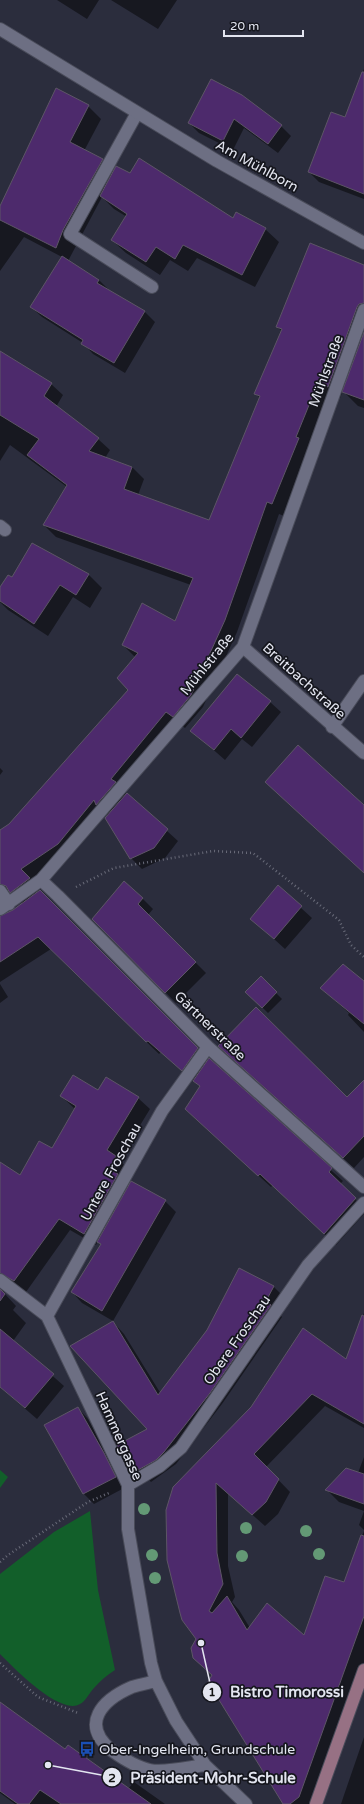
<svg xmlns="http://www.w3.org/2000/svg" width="364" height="1804" viewBox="0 0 364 1804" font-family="'Varela Round',sans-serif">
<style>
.green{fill:#125f2a}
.shadow{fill:#0007;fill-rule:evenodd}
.building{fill:#4d2a6c;stroke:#5d5566}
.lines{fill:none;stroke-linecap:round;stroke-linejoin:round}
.lane-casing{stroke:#494b59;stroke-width:14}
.street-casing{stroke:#494b59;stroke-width:14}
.secondary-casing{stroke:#494b59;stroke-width:14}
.path{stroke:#696b79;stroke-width:2.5;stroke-dasharray:1 3;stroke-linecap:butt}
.lane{stroke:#6d6f83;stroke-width:12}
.street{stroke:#6d6f83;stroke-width:12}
.secondary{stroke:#977184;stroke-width:12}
.tree{fill:#639975}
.labels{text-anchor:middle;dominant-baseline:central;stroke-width:3.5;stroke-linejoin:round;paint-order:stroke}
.street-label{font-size:14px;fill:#e3e5f0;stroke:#15161d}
.poi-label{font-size:14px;fill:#e3e5f0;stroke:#15161d;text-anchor:start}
.leader{fill:none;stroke:#e3e5f0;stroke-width:1.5}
.callout-dot{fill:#e3e5f0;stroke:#15161d;stroke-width:1.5}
.mark-label{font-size:12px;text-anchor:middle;font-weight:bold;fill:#111}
.callout-label{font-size:15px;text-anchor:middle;font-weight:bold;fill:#e3e5f0;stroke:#15161d;stroke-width:3.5;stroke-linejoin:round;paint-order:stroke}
</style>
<rect width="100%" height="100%" fill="#2b2d3d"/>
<path class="green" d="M0,1470L8,1477L0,1488Z
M90,1511L98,1590L115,1670C107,1675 100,1681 94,1688C89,1693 86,1701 80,1704C60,1716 13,1667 0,1654V1574L54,1532Z"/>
<path class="shadow" d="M57,0H99L87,19Z
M111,0H177L158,29Z
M364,69V199L319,182L309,172L345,118Z
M242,95L281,126L291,136L278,153L244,128L233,150L199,133L189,123Z
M88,106L101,119L84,151L102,160L114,172L234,219L265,229L279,242L255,287L197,258L188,271L170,260L160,275L126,253L112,240L127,217L114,209L102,197L68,261L99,280L110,291L144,311L155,322L125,373L93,354L83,343L42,317L31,307L62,257L24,237L0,271V208Z
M364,267V301L351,332L362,342L364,335V408L358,406L343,391L340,398L330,394L308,448L310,451L284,516L279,514L237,632L203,707L185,728L179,723L123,791L178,841L165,858L142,869L131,858L106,812L32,881L209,1060L343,1181L340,1184L364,1208V1214L336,1245L273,1185L271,1187L199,1121L201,1087L161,1052L159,1054L51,949L0,982V832L10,825L130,690L136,658L123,645L175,622L191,585L56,537L44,525L67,487L10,445L0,461V352L51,384L63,395L56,407L98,439L110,450L105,458L132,467L144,479L138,495L210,521L260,398L256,394L282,331L277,327ZM15,896L23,904L9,913L5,908Z
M33,544L89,575L102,588L90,608L73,597L48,636L8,610L0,602V589L12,578Z
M270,702L281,712L252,747L242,739L225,760L192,731Z
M0,768L3,771L0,775Z
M278,887L312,918L285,949L251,918Z
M142,898L153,909L148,915L206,973L176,1003L93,919Z
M261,978L282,999L268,1013L247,992Z
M364,982V1032L348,1015L349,1013L321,988Z
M0,984L8,997L0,1003Z
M230,1056L347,1098L364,1093V1157L354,1168Z
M99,1091L138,1098L150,1109L119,1160L127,1168L121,1178L129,1186L165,1201L176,1212L113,1321L82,1303L72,1292L101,1245L98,1241L96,1245L70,1230L26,1292L13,1283L5,1286L3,1290L5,1294L16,1306L13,1310L26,1323L13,1341L64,1386L37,1419L0,1387V1163L20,1176L52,1149L75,1109L61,1096Z
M274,1287L285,1298L278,1313L282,1317L222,1404L176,1464L151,1482L147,1478L141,1481L130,1469L119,1446L148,1429L113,1322L124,1334L161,1394Z
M364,1313V1428L325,1406L266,1467L290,1492L278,1514L265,1526L228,1493V1566L235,1597L232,1602L239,1610L250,1628L304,1636L345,1583L364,1531V1662L313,1804H284L213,1676L197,1639L167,1510L346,1360Z
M78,1408L88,1419L126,1487L94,1504L84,1494L45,1426Z
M364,1457V1511L339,1502L327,1490L358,1473Z
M364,1511V1530L359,1525Z
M0,1709L128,1789L134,1782L165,1804H15L0,1793Z
M364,1737V1804H341L344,1795Z"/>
<path class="building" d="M362,72H364V194L308,172L331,112L345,117Z
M211,79L242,95L282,125L268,144L234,119L223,141L188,123Z
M56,88L89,105L70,142L103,159L63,230L56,248L0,220V206Z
M139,158L233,218L236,212L266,228L242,275L183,245L175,259L156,247L146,262L111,240L127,214L100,196L116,166L130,173Z
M310,243L364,265V303L359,304L357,307L328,387L318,383L296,437L299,438L272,504L267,502L225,620L191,695L173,717L166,712L111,779L116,782L96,805L94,800L58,844L21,869L30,878L10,893L6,886L0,884V830L9,824L128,690L117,678L138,653L122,645L142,603L175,621L193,578L43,525L67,485L27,455L39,439L0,415V351L52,383L44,396L99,438L89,451L132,467L124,489L209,520L260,396L254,394L282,329L276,327Z
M62,256L99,280L97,283L145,311L114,363L81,344L83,340L30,307Z
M364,332V400L342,392Z
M32,543L89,574L76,595L60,585L34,624L0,601V587L8,575L12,577Z
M237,674L271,701L241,738L231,729L214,750L190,731Z
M298,745L364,805V873L265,782Z
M127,793L168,829L154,848L130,859L105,818Z
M124,881L143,898L138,904L196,962L165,993L92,919Z
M278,885L302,906L274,939L250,919Z
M40,890L198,1048L182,1071L148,1041L146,1042L38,937L0,962V916L13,910Z
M343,964L364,981V1024L320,988Z
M261,976L277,992L262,1008L245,992Z
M256,1007L347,1097L364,1080V1136L343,1158L218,1046Z
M209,1058L332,1168L329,1172L356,1198L324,1234L260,1174L258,1176L185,1109L200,1086L193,1081Z
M73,1075L98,1090L106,1077L139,1097L107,1150L116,1156L109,1169L118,1174L84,1234L59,1219L14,1281L0,1273V1162L20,1175L39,1141L52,1148L76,1106L60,1096Z
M131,1181L166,1200L102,1311L71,1292L101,1244L97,1242Z
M239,1268L274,1286L266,1301L271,1305L210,1393L164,1452L156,1460L138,1470L135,1466L129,1469L117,1445L147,1429L70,1346L113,1321L158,1395L207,1330Z
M0,1289L5,1294L0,1301Z
M362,1315L364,1316V1424L312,1394L254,1454L279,1479L266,1502L252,1515L216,1483L217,1553L223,1584L209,1611L212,1613L227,1596L247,1630L267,1603L304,1635L325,1576L344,1582L361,1535L364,1536V1616L299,1797L290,1804H283L208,1682L212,1675L193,1658L191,1648L196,1639L182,1620L180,1613L167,1560L166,1510L173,1487L251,1407L303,1328L346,1359Z
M0,1329L54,1374L25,1408L0,1387Z
M78,1407L104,1453L116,1477L83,1494L44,1425Z
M346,1468L364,1474V1504L325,1490Z
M0,1702L65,1749L68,1745L151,1804H61L40,1790L29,1804H18L0,1791Z"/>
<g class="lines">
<g class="lane-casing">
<path id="lane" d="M137,113L70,234L152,287"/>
</g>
<g class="street-casing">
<path id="street" d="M0,29L217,161L364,243
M0,526L5,530
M243,647L364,753
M332,727L364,681
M41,880L58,896L208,1047L364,1187
M0,891L9,904
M0,909L41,880L243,647L364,310
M0,1280L47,1316L128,1485V1529L151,1663L156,1681L176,1721L205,1765L246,1804
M47,1316L162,1111L208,1047
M128,1485L160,1466L181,1448L308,1265L364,1203
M156,1681C148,1683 139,1685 132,1687C102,1700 80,1724 111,1750C122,1758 136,1767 150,1770C165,1773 189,1767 205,1765"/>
</g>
<g class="secondary-casing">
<path id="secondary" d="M316,1804L364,1670"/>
</g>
<path class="path" d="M76,887L114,868L213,851L253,853L339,920L351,945L364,957
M0,1562L8,1555L88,1502L109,1493
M0,1663L38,1697L78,1713"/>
<use href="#lane" class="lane"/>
<use href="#street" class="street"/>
<use href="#secondary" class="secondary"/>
</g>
<g class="tree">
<circle cx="144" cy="1509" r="6"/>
<circle cx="246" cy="1528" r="6"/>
<circle cx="306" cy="1531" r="6"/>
<circle cx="319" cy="1554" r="6"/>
<circle cx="152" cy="1555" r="6"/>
<circle cx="242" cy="1556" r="6"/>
<circle cx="155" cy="1578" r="6"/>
</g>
<defs>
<g id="bus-bare" transform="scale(1.2)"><path d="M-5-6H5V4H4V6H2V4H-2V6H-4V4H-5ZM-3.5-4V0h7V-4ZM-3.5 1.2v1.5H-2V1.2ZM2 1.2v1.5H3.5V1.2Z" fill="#1a4fb4" stroke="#15161d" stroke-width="2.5" paint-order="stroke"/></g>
</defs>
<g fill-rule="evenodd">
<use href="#bus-bare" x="87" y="1749"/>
</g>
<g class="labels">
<g class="street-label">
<text transform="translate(257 166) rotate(29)">Am Mühlborn</text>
<text transform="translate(326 371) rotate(-70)">Mühlstraße</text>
<text transform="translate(207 664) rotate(-51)">Mühlstraße</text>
<text transform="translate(304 681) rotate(42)">Breitbachstraße</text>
<text transform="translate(210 1026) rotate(44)">Gärtnerstraße</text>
<text transform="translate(111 1172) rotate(-61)">Untere Froschau</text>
<text transform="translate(237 1340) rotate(-55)">Obere Froschau</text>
<text transform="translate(119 1436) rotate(66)">Hammergasse</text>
</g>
<g class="poi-label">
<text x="99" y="1749">Ober-Ingelheim, Grundschule</text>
</g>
</g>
<path class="leader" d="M201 1643L212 1692M48 1765L112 1777"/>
<g class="callout-dot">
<circle cx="201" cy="1643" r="4"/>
<circle cx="48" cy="1765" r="4"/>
<circle cx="212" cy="1692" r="10"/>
<circle cx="112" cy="1777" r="10"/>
</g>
<g class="mark-label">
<text x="212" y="1696">1</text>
<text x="112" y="1782">2</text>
</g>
<g class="callout-label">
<text x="287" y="1697">Bistro Timorossi</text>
<text x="213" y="1783">Präsident-Mohr-Schule</text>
</g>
<path d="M224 30v6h79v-6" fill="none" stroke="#e3e5f0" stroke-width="2"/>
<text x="230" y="30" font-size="12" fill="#e3e5f0" stroke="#15161d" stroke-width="3" paint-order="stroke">20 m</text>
</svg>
